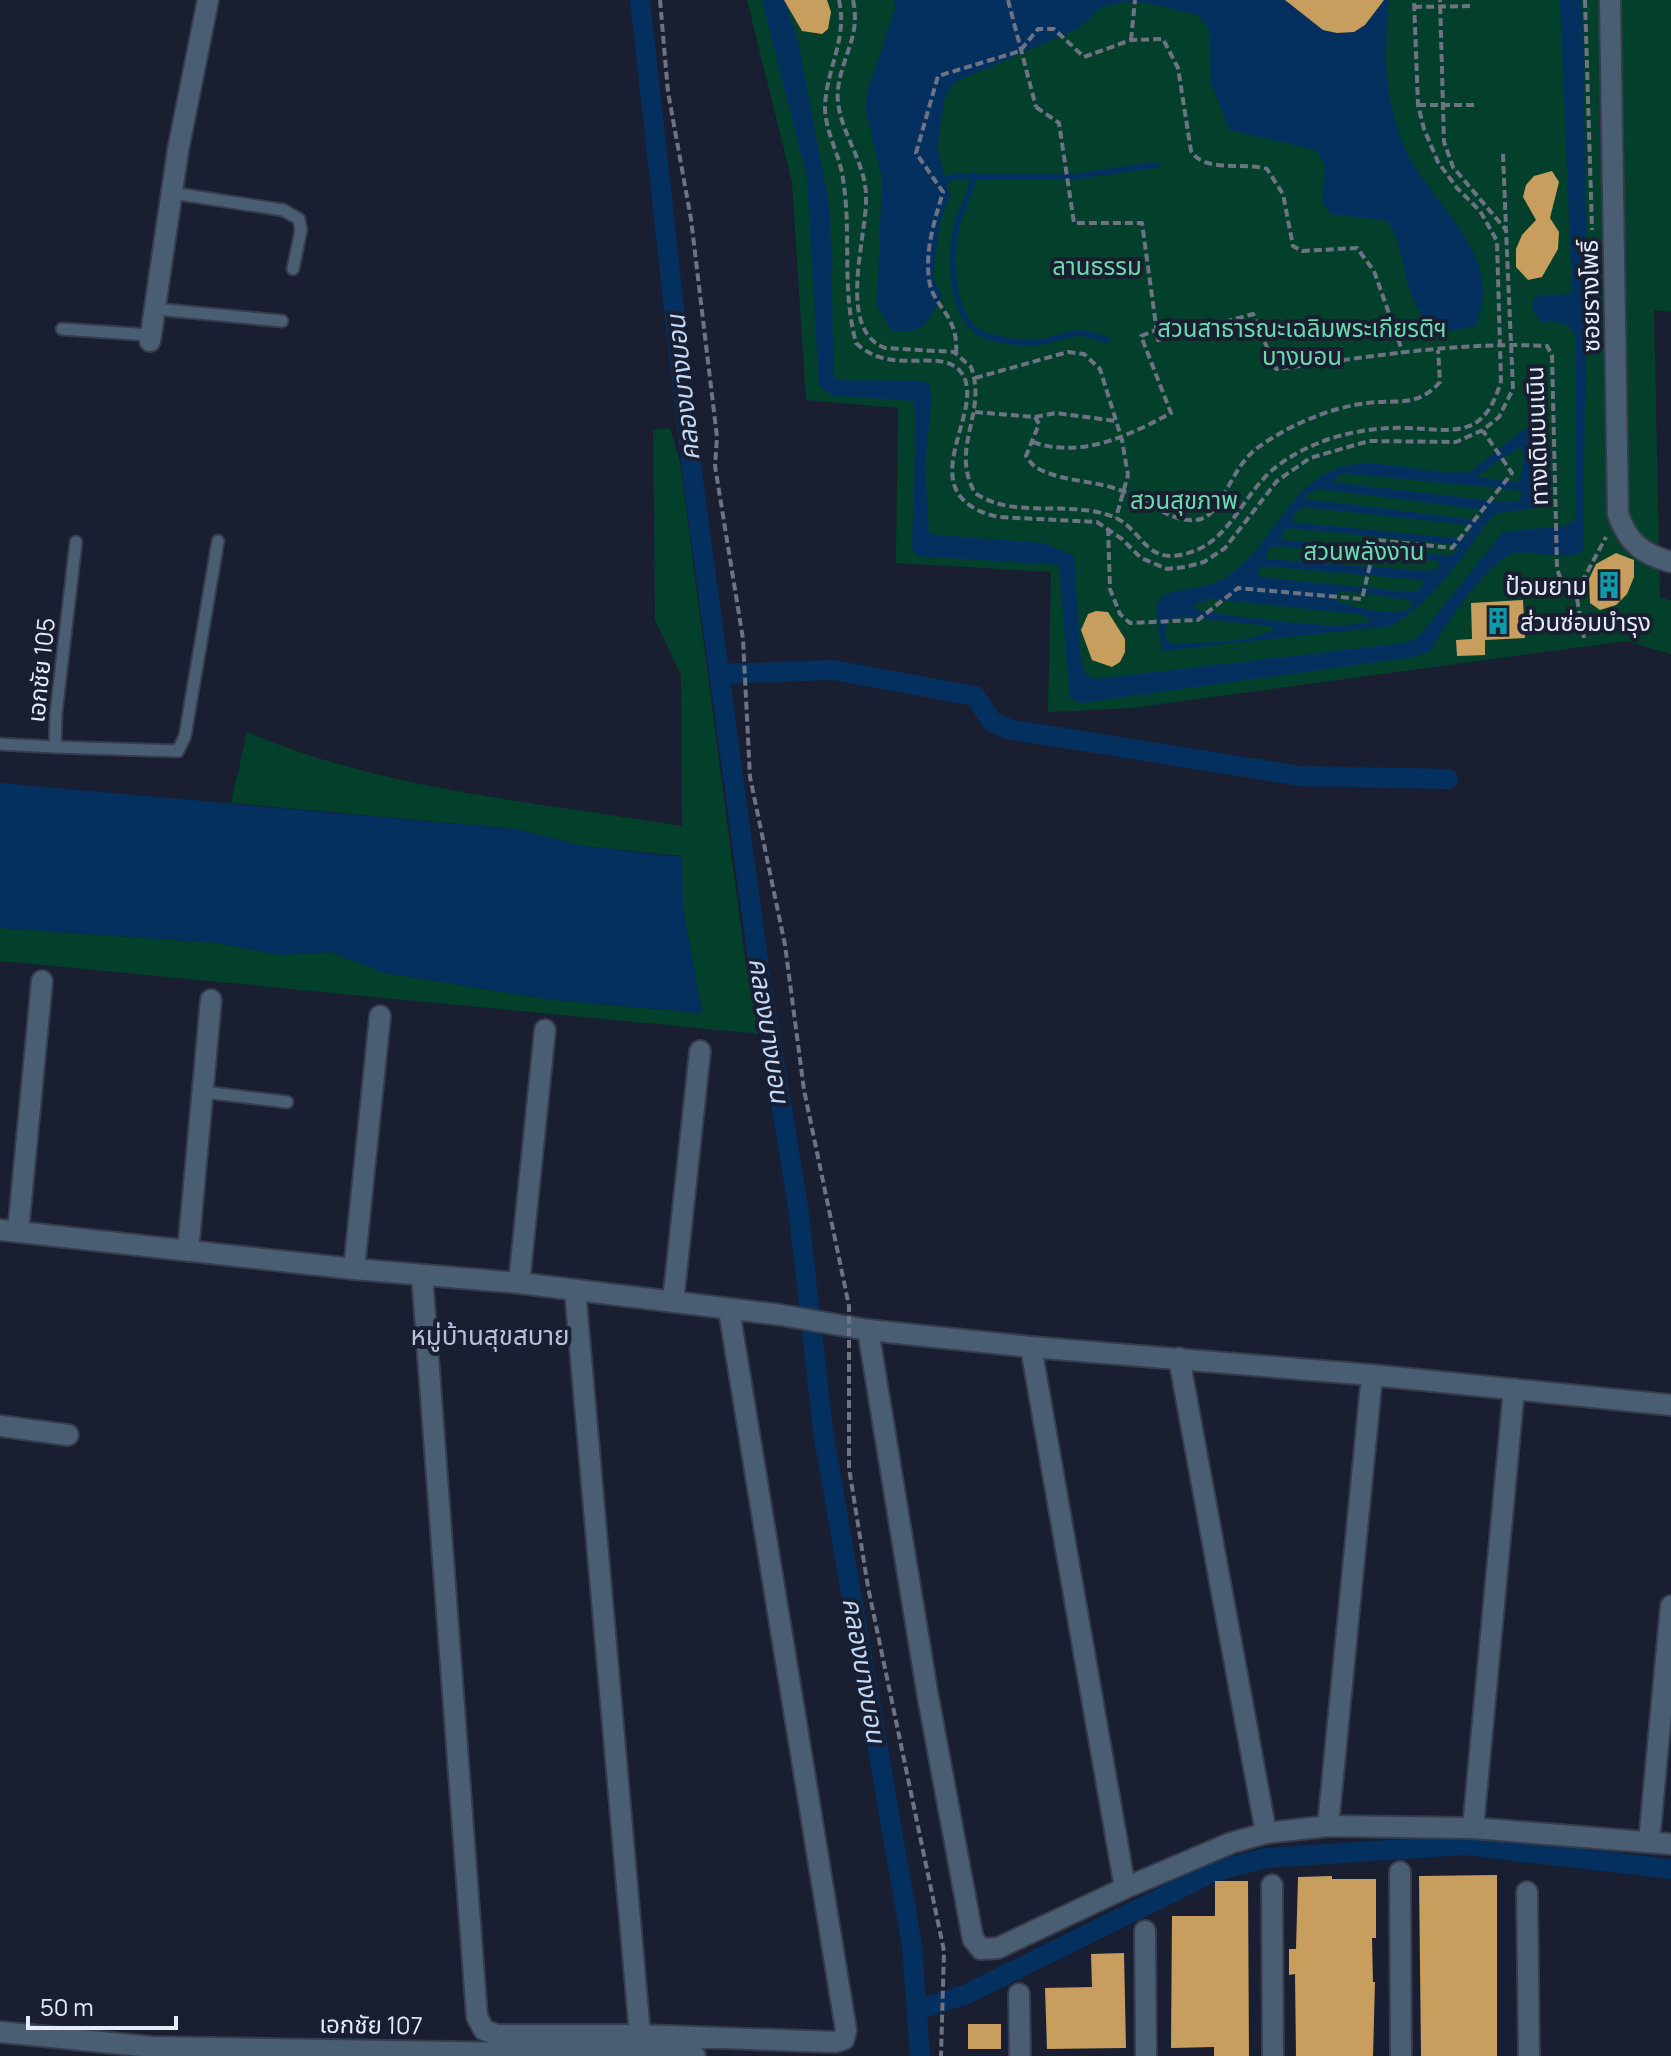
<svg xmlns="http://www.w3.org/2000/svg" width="1671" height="2056" viewBox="0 0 1671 2056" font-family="Manrope,'Noto Sans Thai',sans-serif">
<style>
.green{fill:#03402c}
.water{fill:#043060;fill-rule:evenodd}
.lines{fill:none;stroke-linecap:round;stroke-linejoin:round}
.stream{stroke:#043060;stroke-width:6}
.canal{stroke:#043060;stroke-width:20}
.building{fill:#c79e5d}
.service-casing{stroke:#363b4d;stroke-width:15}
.minor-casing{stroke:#363b4d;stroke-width:24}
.tertiary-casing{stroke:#363b4d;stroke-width:24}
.path{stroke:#6e7384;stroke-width:4;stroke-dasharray:8 4;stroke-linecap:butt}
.service{stroke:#495e73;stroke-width:11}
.minor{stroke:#495e73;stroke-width:20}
.tertiary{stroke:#495e73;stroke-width:20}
.path-bridge{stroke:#6e7384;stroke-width:4;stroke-dasharray:8 4;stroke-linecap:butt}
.labels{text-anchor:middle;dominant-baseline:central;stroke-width:8;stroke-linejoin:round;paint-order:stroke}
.park-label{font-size:24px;fill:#68dcae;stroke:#191e31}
.street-label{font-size:24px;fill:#e7ebf9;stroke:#191e31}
.poi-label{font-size:24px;fill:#e7ebf9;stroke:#191e31;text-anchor:end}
.water-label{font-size:26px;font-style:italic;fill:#c1daf9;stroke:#191e31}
.neighbourhood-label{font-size:26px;fill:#b9c0da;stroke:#191e31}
</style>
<rect width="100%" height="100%" fill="#191e31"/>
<path class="green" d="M747,0H1671V312L1654,310L1660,597L1671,601V654L1626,641L1132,708L1048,712L1051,572L896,563L898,408L806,400L792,182Z
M670,428L680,462L744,951L760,1034L0,961V928L218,943L280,955L331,952L385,973L553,1000L702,1013L683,908L682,856L584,846L516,829L231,803L247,732C383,790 537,802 682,826L681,675L655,620L653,430Z"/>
<path class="water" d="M762,0H785L799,46L830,210L834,380L928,381L932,396L925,466L929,532L934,535L1044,543L1074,556L1081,661L1085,674L1095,679L1404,643L1418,638L1503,532L1563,526L1575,521L1576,336C1566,321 1559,320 1541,322L1532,309L1534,298C1545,291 1560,298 1572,292L1560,0H1582L1587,254L1583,551C1564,563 1538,550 1516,553C1490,557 1443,628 1430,651L1414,657L1081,703L1070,698L1059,565L917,556L912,550L916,418L913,401L833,396L819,385L807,178Z
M894,0H1389C1383,53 1384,93 1403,144C1428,206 1508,252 1475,327L1446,331C1397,310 1412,259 1388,221L1331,214L1322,203L1325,166L1316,150L1230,130L1211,83L1209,29L1198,15L1148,3L1124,2L1102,7L1077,29L955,82L945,97L937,147L950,195L940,223L933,277L942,296C926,324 927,333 892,331L877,305L882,178L866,112L867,93L895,9Z
M1527,427L1536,432L1539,499L1535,508L1494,514C1465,552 1434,602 1391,626L1162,651L1156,607L1164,594C1186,588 1209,589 1228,576C1271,548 1287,487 1336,469C1378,453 1427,477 1470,472ZM1521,446L1524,455L1520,482L1475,477ZM1349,474L1519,490L1523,494L1518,501L1503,502L1332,482L1339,475ZM1319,489L1477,509L1483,515L1480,519H1469L1306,499V494ZM1304,507L1467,525L1469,532L1465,537L1455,538L1292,522L1294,513ZM1287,528L1450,544L1459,548L1451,556L1284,540L1281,535ZM1274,546L1433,560L1439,562V568L1429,571L1266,559L1268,549ZM1262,566L1421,580L1425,582L1418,591L1408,592L1260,577L1257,572ZM1343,591L1404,599L1411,602L1412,607C1395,619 1354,607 1335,600L1336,594ZM1211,599L1365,615L1370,621C1350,633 1224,615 1196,610L1193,605ZM1186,617L1270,626L1275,628C1262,643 1194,643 1172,644L1166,640L1165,628L1171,618Z
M0,783L516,829L584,846L682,857L683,908L702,1013L553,1000L385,973L331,952L280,955L218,943L0,928Z"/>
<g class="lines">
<path class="stream" d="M975,175C971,191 963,205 958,221C950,250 949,310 977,331C988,339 1017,343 1031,343C1066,341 1069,324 1107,340
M945,183L952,176H1078L1156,165"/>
<path class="canal" d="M640,0L693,480L760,975L798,1207L823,1431L912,1946L920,2056
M719,674L833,670L975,696L992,722L1008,729L1300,776L1448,779
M917,2010L967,1994L1213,1872L1266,1858L1464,1845L1671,1869"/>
</g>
<path class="building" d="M784,0H827L831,12L828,29L822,34L802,31Z
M1285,0H1384L1365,25L1354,32L1337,33L1323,30Z
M1552,171L1559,182L1550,218L1559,232L1558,249L1542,277L1528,280L1516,267V249L1522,235L1536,220L1523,197L1526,185L1534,176Z
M1616,553L1634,560V577L1627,594L1616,605L1600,610L1590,603L1589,579L1596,564Z
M1523,600L1525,638L1485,640V655L1457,656L1456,640L1472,639L1471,603Z
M1096,611L1108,612L1125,639V652L1120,662L1112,667L1092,660L1081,630L1088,614Z
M1497,1875V2056H1421L1419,1876Z
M1332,1876V1879H1376V1938H1372L1373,1982H1375L1373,2056H1296L1295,1974L1289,1975V1949H1296L1298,1877Z
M1215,1881H1248L1249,2056H1214V2047L1171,2048L1172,1916H1215Z
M1124,1953L1126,2048L1047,2049L1045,1988L1092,1987L1091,1954Z
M968,2024H1001V2049H968Z"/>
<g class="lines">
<g class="service-casing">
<path id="service" d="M172,193L283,210L299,219L301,230L293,269
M155,309L282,321
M62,329L151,335
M0,744L55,747L56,713L76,542
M55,747L178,751L185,736L218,541
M203,1092L287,1102"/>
</g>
<g class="minor-casing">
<path id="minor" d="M150,341L178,150L208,0
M0,1230L354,1269L519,1283L781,1315L868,1330L1031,1347L1372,1375L1671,1405
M18,1232L42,981
M188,1251L211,1000
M354,1269L380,1016
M422,1275L477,2017L484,2030L497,2035H640L835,2042L844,2039L846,2030L729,1310
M519,1283L545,1030
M575,1290L640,2035
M673,1302L700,1051
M868,1330L928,1697L973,1939L981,1949L998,1948L1125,1888L1231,1843L1266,1833L1328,1826L1473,1828L1671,1844
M1031,1347L1125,1888
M1179,1358L1266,1833
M0,1426L68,1435
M1328,1826L1372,1375
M1473,1828L1514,1389
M1649,1842L1671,1606
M1400,1872L1401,2056
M1272,1885L1273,2056
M1527,1892L1529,2056
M1145,1931L1146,2056
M1019,1994L1020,2056
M0,2032L152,2047L695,2056"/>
</g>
<g class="tertiary-casing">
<path id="tertiary" d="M1610,0L1618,514C1628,543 1642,554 1671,562"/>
</g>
<path class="path" d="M839,0C848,39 826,69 825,107C825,132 840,155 843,179C852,235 841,286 856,343C891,377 939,347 960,371C992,408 902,494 998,517L1097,522L1122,539L1141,558L1167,569L1185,567L1204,562L1225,548L1277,481L1310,458L1369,441L1456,442L1483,430L1499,417L1513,389L1506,230L1453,167L1444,142L1440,0
M853,0C861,37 842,55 838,89C834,125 865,158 866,195C868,235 835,329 885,348L954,352L971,367C988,414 949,447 975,493C1016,521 1071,498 1116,518C1141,530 1146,562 1180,555C1226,547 1238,504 1267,475C1284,458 1307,447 1329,439C1354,431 1381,427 1407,428C1455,430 1484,440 1501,381L1497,241L1480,211L1457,188L1438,162L1424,129L1418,105L1414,0
M1585,0L1592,230
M1414,7L1472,6
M1131,40L1135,0
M1418,105H1475
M1036,107L1059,123L1074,223H1142L1158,340L1253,314L1276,369C1365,358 1456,341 1547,346L1552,355L1557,568L1561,581L1576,593L1584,638
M1503,154L1506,228
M956,353C959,314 932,307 929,279C925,249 935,219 943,192L916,153L938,76L1020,51L1038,29H1054L1084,57L1131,40L1163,39L1178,68L1191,151C1204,173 1245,162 1267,169L1283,194L1293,246L1302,251L1357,248L1374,271L1403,353
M975,378L1068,352L1084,354L1100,369L1122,440L1128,475L1116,518
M975,412L1035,417L1039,424L1026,456C1030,462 1033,466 1039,469C1066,483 1100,480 1127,493C1148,502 1177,526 1201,519C1222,513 1231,468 1256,449C1285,427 1330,407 1368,403C1398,399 1417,408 1440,382L1438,350
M1035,417L1056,413L1116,421
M1033,442C1079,459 1129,436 1171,413L1141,336L1156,330
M1108,528L1110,589L1120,614L1130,623L1198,620L1238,588L1362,599L1376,540L1452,548L1512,473L1483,431
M1576,593L1606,537"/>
<use href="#service" class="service"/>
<use href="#minor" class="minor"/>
<use href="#tertiary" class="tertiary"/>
<path class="path-bridge" d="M660,0L668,92L691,219L717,437L715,466L743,639L750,777L785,945L804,1090L849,1306V1468L868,1587L944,1951L941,2056
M1008,0L1036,107"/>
</g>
<defs>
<g id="building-bare" transform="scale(2.16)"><path d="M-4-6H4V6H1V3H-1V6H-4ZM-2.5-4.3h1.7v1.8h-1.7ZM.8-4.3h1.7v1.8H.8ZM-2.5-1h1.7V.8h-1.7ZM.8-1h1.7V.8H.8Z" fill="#0f9aa8" stroke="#191e31" stroke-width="2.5" paint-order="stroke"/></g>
</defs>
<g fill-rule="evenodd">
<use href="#building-bare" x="1609" y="585"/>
<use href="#building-bare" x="1498" y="621"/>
</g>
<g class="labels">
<g class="park-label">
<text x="1097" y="265">ลานธรรม</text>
<text x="1302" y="327">สวนสาธารณะเฉลิมพระเกียรติฯ<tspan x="1302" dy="28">บางบอน</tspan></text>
<text x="1184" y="499">สวนสุขภาพ</text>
<text x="1364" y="550">สวนพลังงาน</text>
</g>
<g class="street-label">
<text transform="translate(1589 296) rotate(-91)">ซอยรางโพธิ์</text>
<text transform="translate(1536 436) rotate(-92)">ทางเดินบนเนิน</text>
<text transform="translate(40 670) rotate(-84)">เอกชัย 105</text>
<text transform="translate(371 2024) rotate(1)">เอกชัย 107</text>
</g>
<g class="poi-label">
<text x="1587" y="585">ป้อมยาม</text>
<text x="1520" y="621" text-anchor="start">ส่วนซ่อมบำรุง</text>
</g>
<g class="water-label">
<text transform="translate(682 388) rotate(-96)">คลองบางบอน</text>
<text transform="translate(770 1030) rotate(81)">คลองบางบอน</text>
<text transform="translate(865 1670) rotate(80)">คลองบางบอน</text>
</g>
<g class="neighbourhood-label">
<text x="490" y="1335">หมู่บ้านสุขสบาย</text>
</g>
</g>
<path d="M28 2016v12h148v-12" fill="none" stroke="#e7ebf9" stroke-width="4"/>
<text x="40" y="2016" font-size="24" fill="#e7ebf9" stroke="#191e31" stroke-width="6" paint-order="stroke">50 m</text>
</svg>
